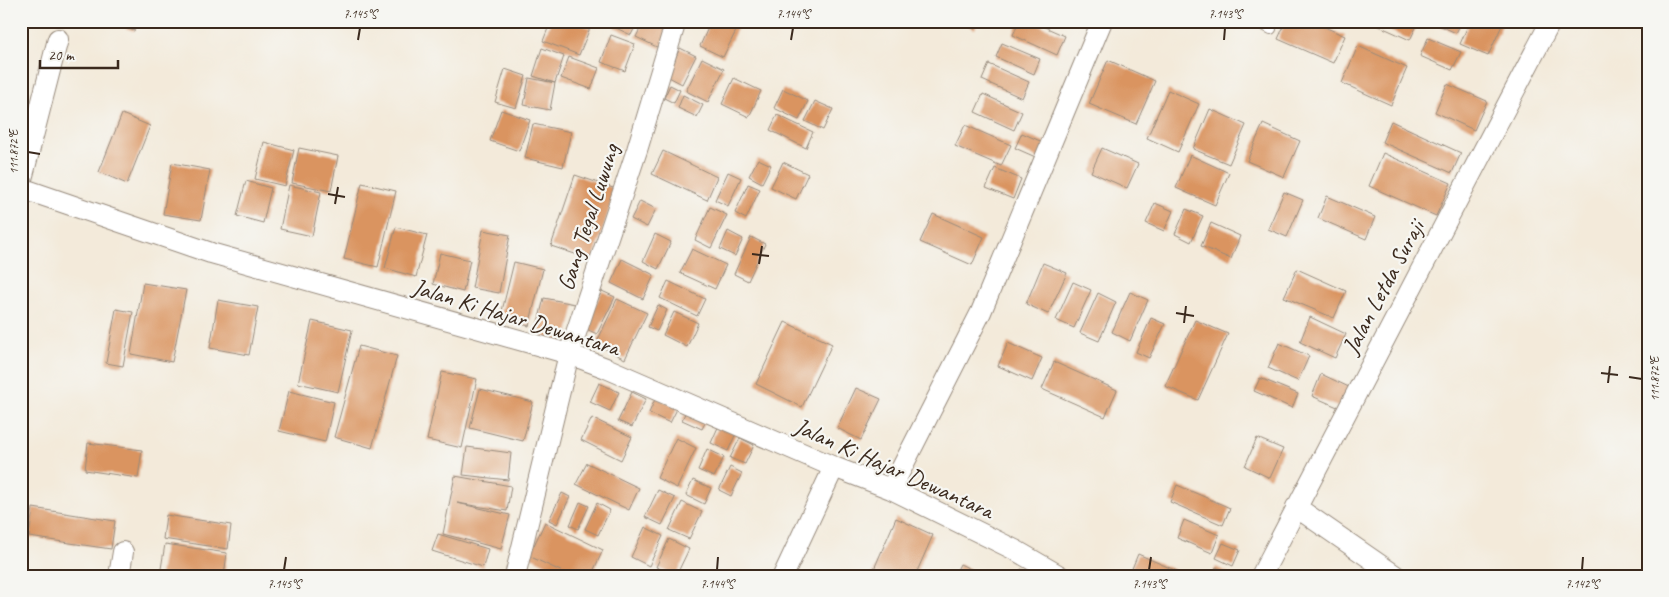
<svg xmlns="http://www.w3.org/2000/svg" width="1669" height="597" viewBox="0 0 1669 597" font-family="Caveat,sans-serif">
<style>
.building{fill:#da9460}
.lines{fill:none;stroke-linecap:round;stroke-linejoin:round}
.lane-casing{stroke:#978a7c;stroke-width:12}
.street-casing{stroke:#978a7c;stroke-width:22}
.lane{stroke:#fff;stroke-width:10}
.street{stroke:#fff;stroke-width:20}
.ticks{fill:none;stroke:#3b2a1e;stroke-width:2}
.labels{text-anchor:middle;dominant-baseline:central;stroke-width:4.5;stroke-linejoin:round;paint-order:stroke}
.street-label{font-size:24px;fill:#3b2a1e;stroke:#f6f6f2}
.neatline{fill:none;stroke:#3b2a1e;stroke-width:2}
.ticks-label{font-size:12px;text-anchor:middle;fill:#3b2a1e}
</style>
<rect width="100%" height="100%" fill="#f6f6f2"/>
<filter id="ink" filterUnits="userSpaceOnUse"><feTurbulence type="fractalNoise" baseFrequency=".02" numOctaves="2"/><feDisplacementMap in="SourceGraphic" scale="10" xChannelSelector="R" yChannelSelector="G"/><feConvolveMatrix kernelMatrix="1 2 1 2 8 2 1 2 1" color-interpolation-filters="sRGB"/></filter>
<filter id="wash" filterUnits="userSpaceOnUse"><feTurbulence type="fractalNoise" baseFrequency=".0096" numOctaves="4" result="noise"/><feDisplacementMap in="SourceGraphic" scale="20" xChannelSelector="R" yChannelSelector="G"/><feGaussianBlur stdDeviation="1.12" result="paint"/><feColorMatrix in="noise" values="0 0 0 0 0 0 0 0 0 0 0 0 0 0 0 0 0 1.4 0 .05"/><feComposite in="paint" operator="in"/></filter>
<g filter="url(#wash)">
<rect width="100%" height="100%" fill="#f3eada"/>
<g id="blocks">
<path class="building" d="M105,21H137L134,31Z
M551,21H572L590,28L579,55L543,41Z
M616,21H638L631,35L614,27Z
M644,21H674L661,49L636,37Z
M711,21H731L739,25L723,57L700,46Z
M958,21H978L975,29Z
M1019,21H1031L1065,36L1057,55L1013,35Z
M1286,21H1311L1345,36L1333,63L1278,39Z
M1368,21H1419L1410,40Z
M1430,21H1462L1456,33Z
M1470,21H1499L1503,23L1488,56L1460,44Z
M611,35L635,44L625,71L601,62Z
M1428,38L1461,52L1452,70L1420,56Z
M1002,43L1040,59L1034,74L996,57Z
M1358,46L1407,68L1391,105L1342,83Z
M542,48L564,56L555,83L533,76Z
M680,48L696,56L682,84L667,76Z
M569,57L599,68L591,89L561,78Z
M702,58L724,69L708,102L686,91Z
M1108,60L1155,81L1136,124L1089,104Z
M989,64L1029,82L1022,98L982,80Z
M505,69L526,76L516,108L495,102Z
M529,78L555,83L550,110L524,105Z
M734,78L761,91L749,117L722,104Z
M1447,84L1487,101L1474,130L1435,112Z
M670,85L680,90L674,103L664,98Z
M783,89L808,101L799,120L774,108Z
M1168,90L1199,104L1178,152L1147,138Z
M983,94L1022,112L1014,130L975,112Z
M683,95L703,105L697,117L678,108Z
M815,101L833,109L823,130L805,121Z
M1210,109L1246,125L1229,164L1193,149Z
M501,110L530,120L519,151L490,141Z
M122,114L150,126L127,184L99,172Z
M777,115L813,132L806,148L770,130Z
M1391,121L1461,153L1452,173L1382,142Z
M533,124L571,132L563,167L525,158Z
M1263,124L1300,141L1284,177L1247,161Z
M965,125L1011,145L1001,166L955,146Z
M1022,133L1047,144L1040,159L1015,148Z
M264,142L294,150L285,186L255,179Z
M299,148L338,156L331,191L292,183Z
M1102,148L1138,164L1127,188L1091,172Z
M663,151L717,177L707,200L652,174Z
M1383,153L1451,183L1436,216L1369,186Z
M1190,155L1229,173L1215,205L1176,188Z
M758,159L771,165L762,183L749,176Z
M783,162L808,174L796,199L771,187Z
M172,163L210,170L201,220L163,214Z
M995,168L1021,179L1013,199L986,188Z
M728,172L741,178L728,206L715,200Z
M575,175L616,189L593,260L551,246Z
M246,181L271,188L263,223L237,216Z
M362,183L396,191L378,267L344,259Z
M748,184L760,189L746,219L735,213Z
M289,185L321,192L312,236L280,229Z
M1284,192L1303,200L1287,237L1268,229Z
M1327,196L1375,217L1366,239L1318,218Z
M640,201L656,209L647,227L631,219Z
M1155,203L1173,211L1164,231L1146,223Z
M710,207L727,215L711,248L695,240Z
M1186,209L1203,216L1191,242L1175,234Z
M933,214L984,237L972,265L920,242Z
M1211,223L1240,236L1231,259L1201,246Z
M396,227L427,235L416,277L385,268Z
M483,230L510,235L499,293L472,288Z
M728,231L743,239L735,256L720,249Z
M655,234L671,242L658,269L643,261Z
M751,237L765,244L748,281L734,274Z
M692,249L726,265L715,289L680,273Z
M440,253L470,260L463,292L433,284Z
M622,259L654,275L643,299L611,283Z
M514,262L543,269L529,326L500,319Z
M1043,263L1067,273L1048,314L1026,304Z
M1297,269L1346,291L1334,318L1284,297Z
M668,281L705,299L697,316L660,298Z
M1073,282L1091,290L1074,328L1056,320Z
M143,283L186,290L172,362L131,354Z
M602,291L615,297L597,334L584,328Z
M1130,292L1148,300L1130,341L1112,332Z
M1098,293L1116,302L1099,341L1080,333Z
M544,298L575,304L566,342L535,335Z
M617,299L647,313L625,359L596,344Z
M218,300L258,307L249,355L210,348Z
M658,305L667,310L657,331L648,327Z
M116,309L133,312L123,366L106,363Z
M674,312L698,323L687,347L663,335Z
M1310,317L1346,334L1335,358L1300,342Z
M1151,318L1165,324L1149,358L1136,352Z
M1195,320L1228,334L1198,400L1165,386Z
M312,321L352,330L338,392L298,383Z
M785,322L832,344L802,407L756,384Z
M1008,343L1042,358L1032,381L998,366Z
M1279,343L1309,356L1298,381L1268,368Z
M359,346L397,356L372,448L334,437Z
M1054,362L1117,390L1105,417L1042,389Z
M442,372L477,379L462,448L427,440Z
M1321,374L1351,388L1342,409L1312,396Z
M1260,378L1298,394L1292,408L1254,391Z
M599,383L619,392L610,411L590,402Z
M856,388L881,399L861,440L837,428Z
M480,389L533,402L523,441L470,428Z
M289,391L334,402L325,442L279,431Z
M632,392L646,399L632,427L618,421Z
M656,397L678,407L670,423L649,413Z
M686,411L706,421L702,429L682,420Z
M592,418L632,437L621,460L581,440Z
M719,425L736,433L728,451L711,443Z
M676,438L696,448L677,488L657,478Z
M740,438L754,445L745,464L730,458Z
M1257,438L1283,449L1270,478L1245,466Z
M88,443L142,450L138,478L85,470Z
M467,447L511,453L508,480L463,475Z
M707,449L724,457L714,477L698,470Z
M587,463L639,488L629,510L576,484Z
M730,467L742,473L731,496L719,490Z
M455,476L511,486L507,511L457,503L510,515L501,549L443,534Z
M693,480L711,488L704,504L686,495Z
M1177,485L1230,508L1223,525L1170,502Z
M658,490L675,498L662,525L645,517Z
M562,493L570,497L557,524L549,520Z
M580,502L589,506L578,529L570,525Z
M682,502L702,512L689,539L669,530Z
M597,503L610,510L598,535L585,529Z
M33,508L115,521L111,549L29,537Z
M166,515L231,525L228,549L163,539Z
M896,518L933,535L915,576H871Z
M1184,520L1219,535L1212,553L1177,538Z
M545,522L603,550L591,576H571L529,556Z
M645,527L663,536L649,566L631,557Z
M438,534L488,549L483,567L432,551Z
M669,539L689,549L676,576L656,567Z
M1223,543L1240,550L1233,566L1216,558Z
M165,544L227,553L224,576L160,575Z
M1138,554L1179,572L1177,576H1141L1131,571Z
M960,564L985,576H954Z
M1216,567L1235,576H1212Z
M1021,569L1036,576H1018Z"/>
</g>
</g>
<g filter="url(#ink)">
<use href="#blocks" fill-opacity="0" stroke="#978a7c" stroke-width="1"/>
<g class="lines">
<g class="lane-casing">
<path id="lane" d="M1256,21L1271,29"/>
</g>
<g class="street-casing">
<path id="street" d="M21,183L58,39
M21,188L211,253L569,354L606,368L834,467L891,489L1015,550L1060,576
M891,489L981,312L1102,21
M1296,507L1396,576
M119,576L123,552
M515,576L569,354L637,150L676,21
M783,576L834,467
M1261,576L1551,21"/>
</g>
<use href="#lane" class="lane"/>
<use href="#street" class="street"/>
</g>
</g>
<path class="ticks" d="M358,40L360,28M791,40L793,28M1224,40L1225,28M28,152L40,154M328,194L345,197M335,204L338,187M752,254L769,256M759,264L762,246M1176,313L1194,316M1184,323L1186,306M1601,373L1618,375M1629,377L1642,379M1608,383L1610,366M284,570L286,557M717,570L718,557M1149,570L1151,557M1582,570L1583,557"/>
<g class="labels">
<g class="street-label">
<text transform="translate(588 217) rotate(-72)">Gang Tegal Luwung</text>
<text transform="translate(1383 287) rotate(-62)">Jalan Letda Suraji</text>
<text transform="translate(516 317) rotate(17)">Jalan Ki Hajar Dewantara</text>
<text transform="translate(894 468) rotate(24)">Jalan Ki Hajar Dewantara</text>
</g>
</g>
<rect width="1669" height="597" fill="none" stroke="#f6f6f2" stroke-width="55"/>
<path d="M40 60v8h78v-8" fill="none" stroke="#3b2a1e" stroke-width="2.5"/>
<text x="48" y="60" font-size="15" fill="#3b2a1e" stroke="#f6f6f2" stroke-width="4" paint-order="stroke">20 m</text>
<rect x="28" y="28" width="1614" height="542" class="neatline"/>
<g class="ticks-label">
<text x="360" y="18">7.145°S</text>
<text x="793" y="18">7.144°S</text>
<text x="1225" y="18">7.143°S</text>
<text transform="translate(14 152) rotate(-90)" y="4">111.872°E</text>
<text transform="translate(1655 379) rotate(-90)" y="4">111.872°E</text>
<text x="284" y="588">7.145°S</text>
<text x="717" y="588">7.144°S</text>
<text x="1149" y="588">7.143°S</text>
<text x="1582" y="588">7.142°S</text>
</g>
</svg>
